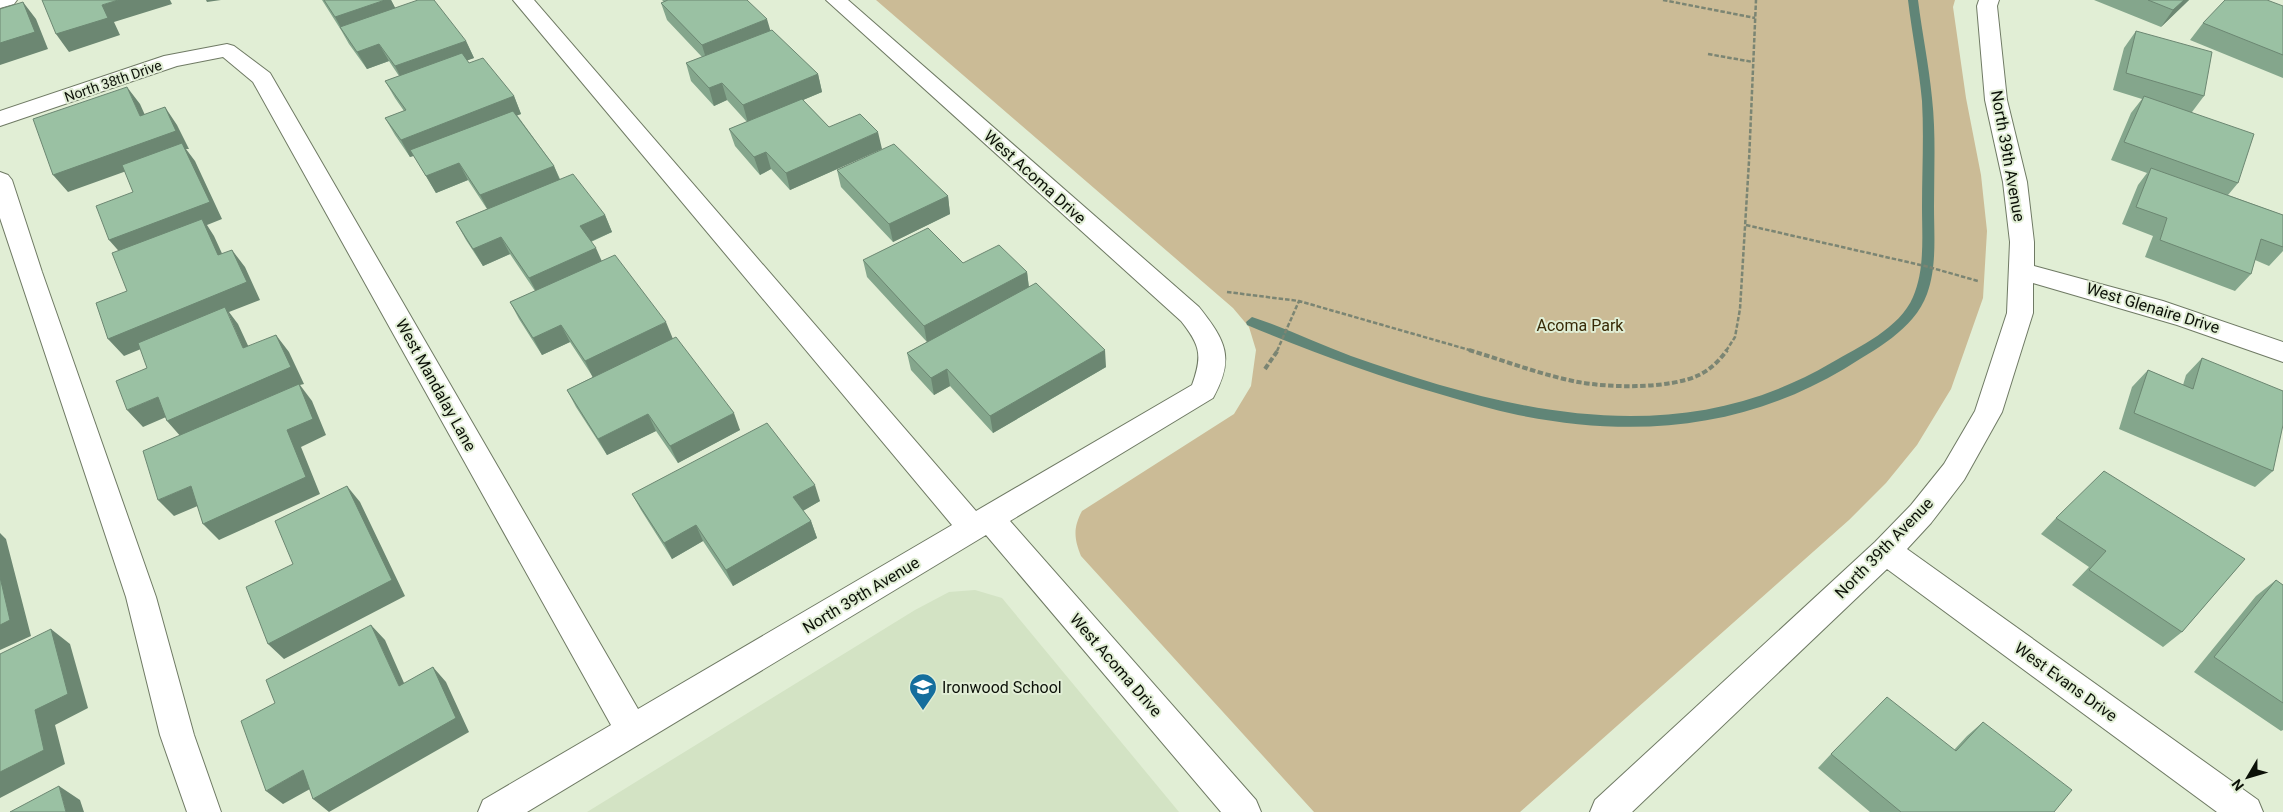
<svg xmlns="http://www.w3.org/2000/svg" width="2283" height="812" viewBox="0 0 2283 812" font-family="Roboto,sans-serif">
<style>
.built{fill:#d3e3c4}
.green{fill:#cbbb96}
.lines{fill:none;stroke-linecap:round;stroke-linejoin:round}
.stream{fill:#608577;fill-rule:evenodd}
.minor-casing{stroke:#6f7a64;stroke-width:2}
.path-far1{stroke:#7b8573;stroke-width:2.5;stroke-dasharray:4.5 2;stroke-linecap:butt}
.path{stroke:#7b8573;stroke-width:4;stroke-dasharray:5.5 2.5;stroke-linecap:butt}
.minor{fill:#fff;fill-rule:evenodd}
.wall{fill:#84a68c}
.shaded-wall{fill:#6c8772}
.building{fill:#9ac1a3;stroke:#6c8772}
.labels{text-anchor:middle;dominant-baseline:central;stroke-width:4;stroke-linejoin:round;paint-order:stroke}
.far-street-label{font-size:14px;fill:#0c1108;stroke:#e1eed5}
.street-label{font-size:16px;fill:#0c1108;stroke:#e1eed5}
.park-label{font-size:16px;fill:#382a07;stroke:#e1eed5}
.poi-label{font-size:16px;fill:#0c1108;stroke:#e1eed5;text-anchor:start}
</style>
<rect width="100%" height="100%" fill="#e1eed5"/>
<path class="built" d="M975,590L1002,598L1179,812H587L915,610L949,592Z"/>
<path class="green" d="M876,0H1955L1953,7L1966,98L1981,175L1987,231L1983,298L1951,389L1917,445L1886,483L1849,520L1520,812H1314L1081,556C1074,538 1073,528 1082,511L1234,414L1251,386L1256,350L1249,327L1233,308Z"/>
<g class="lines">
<path class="stream" d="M1908,0H1918C1922,33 1929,65 1932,98C1936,134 1934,170 1934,207C1934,235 1937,267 1927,294C1914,330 1874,350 1844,369C1741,430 1634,438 1518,415C1493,410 1468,402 1443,395C1376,376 1311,352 1247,325L1246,322L1252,317C1286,328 1318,344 1351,356C1510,412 1676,454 1831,363C1859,347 1900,328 1913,297C1925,270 1922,236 1922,207C1922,172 1924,136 1922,101C1919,67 1912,34 1908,0Z"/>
<g class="minor-casing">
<path id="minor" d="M0,0H17L14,4L0,8Z
M513,0H534L976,511L1192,385C1203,355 1200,345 1181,321L826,0H848L1199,307C1226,341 1235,358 1213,398L1010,521L1256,800L1261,812H1221L986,535L527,812H478L483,800L611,725L253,82L223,57L177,66L0,126V111L164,56L227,44L234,46L270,73L638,709L952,525Z
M1979,0H1999L1997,6L2007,100L2027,182L2034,242V266L2163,301L2283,342V362L2177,325L2033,283V313L2002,412L1964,480L1931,523L1907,549L2258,800L2263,812H2217L1887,569L1632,812H1590L1595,800L1875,542L1911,505L1944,464L1975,411L2007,313L2010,242L2003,182L1985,100L1977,6Z
M0,172L8,175L12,180L42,272L156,597L194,735L221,812H187L160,735L126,597L0,218Z"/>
</g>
<path class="path-far1" d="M1663,0L1755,18
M1708,54L1753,62
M1746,225L1925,266L1978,281
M1227,292L1299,301L1473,351
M1277,351L1299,301
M1726,351L1735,337L1740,309L1749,161L1756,0"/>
<path class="path" d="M1469,350C1505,361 1542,375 1578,382C1610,388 1670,389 1699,375C1710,370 1720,360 1727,350
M1265,369L1278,350"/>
<use href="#minor" class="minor"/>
</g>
<path class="wall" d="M322,0H391L395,8L466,41L474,58L467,60L469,63L514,96L521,114L517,115L554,166L560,179L605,215L612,232L591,242L601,261L672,339L740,430L678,463L656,431L607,455L576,407L567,390L593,377L570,342L542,355L519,319L510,302L535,291L510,254L483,266L466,240L456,222L487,209L468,180L436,193L414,156L410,157L395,135L385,118L404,111L395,98L385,81L399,76L389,61L367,69L349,44L341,30Z
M662,0H747L770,30L818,74L822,92L803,100L829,127L882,149L790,190L771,169L760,175L735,146L729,129L747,122L727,100L714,106L691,81L686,63L702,57L667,20L661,3L664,2Z
M2094,0H2189L2161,27Z
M2283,6V78L2190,40L2203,23Z
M2136,31L2204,96L2192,112L2238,183L2228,195L2283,215V251L2269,266L2255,260L2251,274L2235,291L2145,257L2153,236L2122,224L2138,185L2147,173L2111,160L2131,113L2142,99L2113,90L2124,48Z
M837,170L948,196L950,214L893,242L841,187Z
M863,260L963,263L1027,272L1029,287L1106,367L993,433L950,386L934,395L911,370L907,353L927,342L867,277Z
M2202,358L2273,471L2255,487L2119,429L2132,387L2148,370L2183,385L2186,375Z
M632,494L820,501L803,511L811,521L817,538L733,586L703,541L672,559L641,510Z
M2056,518L2245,559L2182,632L2163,647L2072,585L2089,567L2041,534Z
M2276,580L2283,585V730L2281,731L2194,672L2256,596Z
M1983,722L2054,812H1870L1818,768L1831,754L1954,750L1967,736Z"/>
<path class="shaded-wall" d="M118,0H170L172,4L114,22L120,35L69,52L56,34L102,5Z
M206,0H221L207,2Z
M385,0H391L399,15L342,30L335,17Z
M2184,0H2189L2161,27L2173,10Z
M23,2L36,19L48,49L0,65V43Z
M767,19L772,36L707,62L702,45Z
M466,41L474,58L404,84L395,66Z
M379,44L389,61L367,69L357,52Z
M818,74L822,92L748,123L743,105Z
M722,83L727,100L714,106L709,88Z
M127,87L140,104L153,133L140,116Z
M514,96L521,114L410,157L401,140Z
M165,107L177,125L189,149H186L195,161L222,219L207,225L214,236L231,273L124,257L109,240L185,150L68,192L53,175Z
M878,132L882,149L790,190L786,173Z
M766,152L771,169L760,175L754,157Z
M459,163L468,180L436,193L426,176Z
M554,166L561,183L489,212L480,195Z
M948,196L950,214L893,242L889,224Z
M605,215L612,232L587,243L580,226Z
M501,237L510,254L483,266L473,249Z
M596,248L604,266L538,295L529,278Z
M232,250L245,267L260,300L229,312L238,324L257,365L243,348L228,313L124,356L108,339Z
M1027,272L1029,289L927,343L924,326Z
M666,322L673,339L593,378L585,361Z
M561,325L570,342L542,355L533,338Z
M276,335L289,352L304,384L300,385L312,401L326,435L301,447L320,494L219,540L203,524L182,438L167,421Z
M1105,350L1106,367L993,433L990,416Z
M947,369L950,386L934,395L931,378Z
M158,397L173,414L143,427L127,410Z
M734,413L740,430L678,463L670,446Z
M648,414L656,431L607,455L598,439Z
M815,485L820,501L799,513L793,497Z
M191,486L207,502L174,516L158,500Z
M347,486L360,502L405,596L284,659L268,644Z
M811,521L817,538L733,586L726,570Z
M696,525L703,541L672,559L664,543Z
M0,533L6,539L31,636L0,650Z
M371,625L385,640L412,701L399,686Z
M51,629L70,644L88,708L55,725L65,764L0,798V772Z
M433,667L446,682L469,732L329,812L313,799Z
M303,770L319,784L283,804L266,791Z
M59,786L80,800L84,812H66Z"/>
<path class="building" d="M42,0H118L102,5L108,18L56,34Z
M324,0H385L335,17Z
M418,0H434L466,41L395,66L379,44L357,52L340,27Z
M668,0H747L767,19L702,45L661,3Z
M2148,0H2184L2173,10Z
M2225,0H2267L2283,6V55L2203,23Z
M23,2L35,32L0,43V9Z
M772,30L818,74L743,105L722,83L709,88L686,63Z
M2136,31L2212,52L2204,96L2126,73Z
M462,53L469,63L483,58L514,96L401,140L385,118L406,110L385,81Z
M127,87L140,116L165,107L176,131L53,175L33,119Z
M2144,96L2254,134L2238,183L2124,142Z
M802,99L829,127L860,114L878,132L786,173L766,152L754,157L729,129Z
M513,111L554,166L480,195L459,163L426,176L410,150Z
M182,143L210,202L109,240L96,206L133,192L122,165Z
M894,144L948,196L889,224L837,170Z
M2151,168L2283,215V247L2261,239L2251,274L2160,240L2167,218L2136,207Z
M573,174L605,215L580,226L596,248L529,278L501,237L473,249L456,222Z
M202,219L218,255L232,250L247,282L108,339L96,303L127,291L112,253Z
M928,228L963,263L999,245L1027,272L924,326L863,260Z
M615,255L666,322L585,361L561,325L533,338L510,302Z
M1036,283L1105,350L990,416L947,369L931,378L907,353Z
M225,307L243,348L276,335L291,367L167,421L158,397L127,410L116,381L147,368L138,343Z
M676,337L734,413L670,446L648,414L598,439L567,390Z
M2202,358L2283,391V425L2273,471L2134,413L2148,370L2193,389Z
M299,384L313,419L287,430L306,477L203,524L191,486L158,500L143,451Z
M767,423L815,485L793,497L811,521L726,570L696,525L664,543L632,494Z
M2104,471L2245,559L2182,632L2089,570L2106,551L2056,518Z
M347,486L392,580L268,644L246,587L293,564L275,521Z
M0,577L10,620L0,625Z
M2276,580L2283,585V703L2214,657Z
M371,625L399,686L433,667L456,718L313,799L303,770L266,791L241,721L275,703L266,680Z
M51,629L68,694L35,710L44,750L0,772V654Z
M1887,697L1956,751L1983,722L2072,790L2054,812H1901L1831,754Z
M59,786L66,812H10Z"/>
<defs>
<g id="school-pin" transform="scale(1.4375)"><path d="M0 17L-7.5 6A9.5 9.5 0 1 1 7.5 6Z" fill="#146e9d" stroke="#e1eed5"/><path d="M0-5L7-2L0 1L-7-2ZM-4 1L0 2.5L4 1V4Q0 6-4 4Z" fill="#fff"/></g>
</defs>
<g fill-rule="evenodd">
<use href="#school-pin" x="923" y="687"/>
</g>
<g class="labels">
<g class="far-street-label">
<text transform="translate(113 81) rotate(-19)">North 38th Drive</text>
</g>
<g class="street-label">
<text transform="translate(2008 156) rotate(80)">North 39th Avenue</text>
<text transform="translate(1035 177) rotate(42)">West Acoma Drive</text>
<text transform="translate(2153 308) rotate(17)">West Glenaire Drive</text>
<text transform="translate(436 385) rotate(61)">West Mandalay Lane</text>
<text transform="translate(1884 548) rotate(-46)">North 39th Avenue</text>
<text transform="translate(861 595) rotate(-31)">North 39th Avenue</text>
<text transform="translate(1116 665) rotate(49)">West Acoma Drive</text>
<text transform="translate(2066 682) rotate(36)">West Evans Drive</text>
</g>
<g class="park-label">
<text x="1580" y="325">Acoma Park</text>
</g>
<g class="poi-label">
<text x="942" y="687">Ironwood School</text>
</g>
</g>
<g transform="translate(2248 777) rotate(232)" stroke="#e1eed5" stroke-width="4" paint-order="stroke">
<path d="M0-4L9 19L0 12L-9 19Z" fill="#0c1108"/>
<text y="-8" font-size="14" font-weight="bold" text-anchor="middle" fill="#0c1108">N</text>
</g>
</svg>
